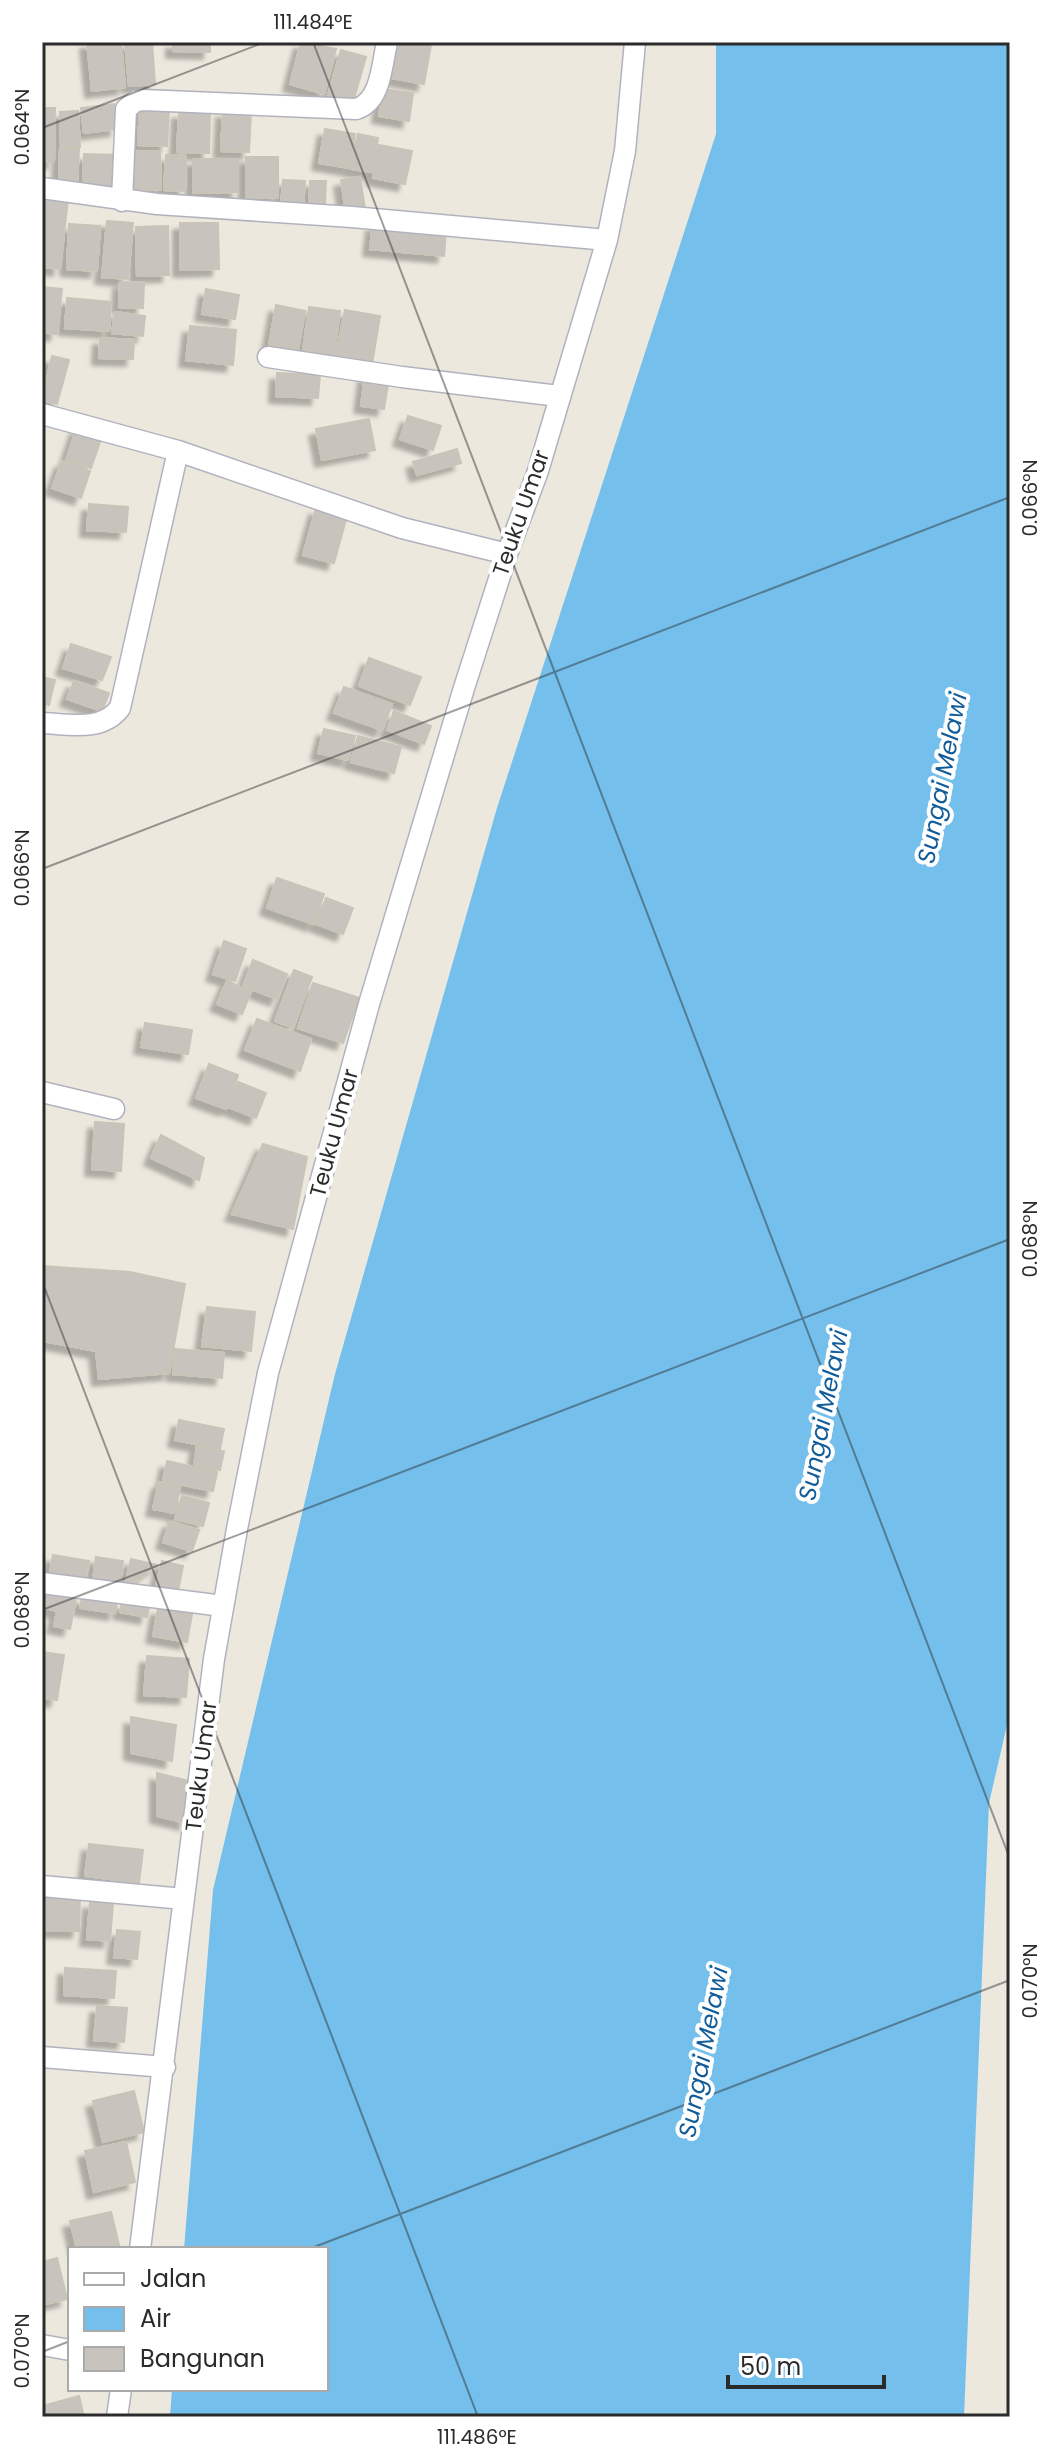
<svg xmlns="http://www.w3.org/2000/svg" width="1052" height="2459" viewBox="0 0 1052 2459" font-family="Poppins,sans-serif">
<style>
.water{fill:#74bfeb}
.building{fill:#c8c4bd;stroke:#c8c4b7;stroke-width:2;filter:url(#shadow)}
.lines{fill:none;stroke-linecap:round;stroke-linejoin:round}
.minor-casing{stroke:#b1b2be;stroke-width:23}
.minor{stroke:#fff;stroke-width:20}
.ticks{fill:none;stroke:#2b2b2b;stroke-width:2;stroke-opacity:0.45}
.labels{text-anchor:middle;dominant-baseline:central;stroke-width:8;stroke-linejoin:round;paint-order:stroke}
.street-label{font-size:22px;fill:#2b2b2b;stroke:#fff}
.water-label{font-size:24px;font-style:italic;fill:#115c99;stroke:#fff}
.neatline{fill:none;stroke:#2b2b2b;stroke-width:3}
.ticks-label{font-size:20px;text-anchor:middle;fill:#2b2b2b}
</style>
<defs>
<filter id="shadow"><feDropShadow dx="-7" dy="7" stdDeviation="2" flood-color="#0004"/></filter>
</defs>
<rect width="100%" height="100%" fill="#ece8de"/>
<path class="water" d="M716,42H1010V1712L989,1803L964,2417H170L172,2389H326V2249H184L213,1890L335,1374L497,808L716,134Z"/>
<path class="building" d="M87,42H121L125,87L92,91Z
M125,42H152L155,84L129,86Z
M173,42H210V52L173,51Z
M301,42L336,49L324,94L290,84Z
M397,42L431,45L424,84L391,78Z
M341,50L366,57L353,102L328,95Z
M383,89L413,93L409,121L379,116Z
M114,104L117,129L84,133L81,108Z
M140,106L169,108L167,146L138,145Z
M42,108H55L54,162H42Z
M78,111L80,147L61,148L60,112Z
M223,111L251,113L249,152L221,151Z
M179,112H210L209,153L177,152Z
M325,129L355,134L349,168L319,163Z
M358,134L378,138L372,172L351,169Z
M379,145L412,151L405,184L373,178Z
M60,148L79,149L77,184L59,183Z
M160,151L161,189L126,191L125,152Z
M84,154L119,155L117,188L83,186Z
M166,155L186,156L185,191L164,190Z
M246,157H278V198H246Z
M193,159H238V192L193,193Z
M360,177L365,209L346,212L341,180Z
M283,180L305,181L303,207L281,206Z
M310,181H326L325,204H309Z
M42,196L68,199L60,269L42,267Z
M107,221L133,223L128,279L102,277Z
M180,223H218L219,269L180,270Z
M69,224L100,226L97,271L67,269Z
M373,224L446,231L444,256L370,249Z
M168,226L169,275L137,276L136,227Z
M120,282L144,283L143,308L119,307Z
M42,287L62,289L57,334L42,332Z
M206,289L239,295L235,319L202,314Z
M67,298L111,302L109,331L65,328Z
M276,305L305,311L298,350L269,345Z
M309,307L340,311L333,361L302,357Z
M345,310L380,316L372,364L336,357Z
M115,312L145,316L143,336L112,333Z
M190,326L236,330L233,365L186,360Z
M100,338L134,340L133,359L99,358Z
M52,356L69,360L57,404L42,400Z
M277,373L320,375L318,398L276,396Z
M365,375L389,378L384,409L361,406Z
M408,416L441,426L433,450L400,439Z
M369,419L375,450L322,460L316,429Z
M77,427L102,436L91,468L66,460Z
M457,449L461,463L417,475L413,462Z
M62,461L90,471L81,498L52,488Z
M89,504L128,507L126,532L87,530Z
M316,508L347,516L334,563L303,555Z
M71,644L111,657L102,680L63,668Z
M369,658L421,677L410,705L359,686Z
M42,677L55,680L49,705L42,703Z
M74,681L109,693L102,711L67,699Z
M344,687L392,704L382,730L334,713Z
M394,711L431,726L424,744L387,730Z
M324,729L355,736L348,760L318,753Z
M358,736L401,747L394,773L351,762Z
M277,878L324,894L313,924L267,908Z
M326,898L353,908L343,934L316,924Z
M224,941L246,949L235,981L213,974Z
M253,960L287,974L277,999L243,986Z
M294,970L312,977L293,1028L275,1021Z
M227,981L251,992L242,1014L217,1004Z
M313,983L359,998L343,1043L298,1028Z
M257,1019L311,1039L300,1071L245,1050Z
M145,1023L192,1030L188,1054L141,1047Z
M209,1064L238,1075L226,1109L196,1098Z
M238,1082L266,1093L256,1118L228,1107Z
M95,1122L124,1124L121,1171L92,1169Z
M161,1135L204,1158L199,1180L151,1158Z
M263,1144L307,1157L293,1229L232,1214Z
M42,1266L130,1272L185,1284L169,1373L99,1379L96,1351L42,1341Z
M207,1307L255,1312L251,1351L202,1346Z
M175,1349L224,1353L222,1378L173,1374Z
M179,1420L224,1429L220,1449L175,1440Z
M197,1446L224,1451L220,1470L194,1465Z
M167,1461L217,1472L213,1491L163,1481Z
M159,1482L180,1487L175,1513L153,1509Z
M182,1496L209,1503L203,1526L175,1519Z
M170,1521L199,1530L192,1551L163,1542Z
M53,1555L89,1561L84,1585L49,1579Z
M96,1557L123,1561L119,1591L92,1588Z
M131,1559L157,1565L124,1589Z
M162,1561L183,1566L178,1591L156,1586Z
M49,1588L77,1593L70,1629L54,1626L57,1611L45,1608Z
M82,1597L117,1602L115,1613L80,1608Z
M122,1602L149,1608L147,1617L120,1612Z
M158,1608L192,1614L187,1642L153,1636Z
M42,1652L64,1655L57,1700L42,1698Z
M147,1656L189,1659L186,1697L144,1695Z
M131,1717L176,1725L172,1761L131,1753Z
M157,1773L189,1781L186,1823L157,1816Z
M89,1844L143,1850L139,1883L85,1876Z
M42,1893L80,1894L79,1931L42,1930Z
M90,1902L113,1904L110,1941L87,1939Z
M117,1930L140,1932L137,1959L114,1957Z
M65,1968L116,1971L114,1998L64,1995Z
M97,2006L127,2008L124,2042L94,2040Z
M134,2091L144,2132L103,2142L93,2101Z
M126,2142L135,2182L94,2192L85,2151Z
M111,2212L120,2249H77L70,2221Z
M57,2258L67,2299L42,2305V2262Z
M79,2396L84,2417H42V2406Z"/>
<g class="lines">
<g class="minor-casing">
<path id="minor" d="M42,188L157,204L352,217L607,240
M122,201L126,109L136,101L143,100L356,109C381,102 382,64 387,42
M268,357L402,377L559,396
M42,414L178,451L402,528L507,554
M42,723C69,724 102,732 120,708L178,451
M42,1092L114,1109
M42,1583L223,1606
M42,1886L184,1899
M42,2057L165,2067
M140,2249L214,1659L237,1529L268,1373L369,1004L464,688L507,554L538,471L607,240L625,151L635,42
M42,2345L70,2350
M117,2417L121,2389"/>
</g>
<use href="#minor" class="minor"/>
</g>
<path class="ticks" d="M313,42L1010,1859M42,128L265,42M42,869L1010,497M42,1281L478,2417M42,1610L1010,1239M309,2249L1010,1980M42,2352L70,2341"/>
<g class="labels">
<g class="street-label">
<text transform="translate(521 513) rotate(-71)">Teuku Umar</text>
<text transform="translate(334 1133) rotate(-75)">Teuku Umar</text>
<text transform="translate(201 1766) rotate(-83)">Teuku Umar</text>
</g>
<g class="water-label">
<text transform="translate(942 778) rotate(-79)">Sungai Melawi</text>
<text transform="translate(823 1415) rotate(-79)">Sungai Melawi</text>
<text transform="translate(703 2052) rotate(-79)">Sungai Melawi</text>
</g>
</g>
<rect width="1052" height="2459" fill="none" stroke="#ffffff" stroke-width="88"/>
<rect x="68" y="2247" width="260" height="144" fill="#ffffff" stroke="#aaaaaa" stroke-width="2"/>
<rect x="84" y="2273" width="40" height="12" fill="#ffffff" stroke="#aaaaaa" stroke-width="2"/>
<text x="140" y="2287" font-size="24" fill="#2b2b2b">Jalan</text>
<rect x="84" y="2307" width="40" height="24" fill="#74bfeb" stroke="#aaaaaa" stroke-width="2"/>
<text x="140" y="2327" font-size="24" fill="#2b2b2b">Air</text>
<rect x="84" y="2347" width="40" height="24" fill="#c8c4bd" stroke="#aaaaaa" stroke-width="2"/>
<text x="140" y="2367" font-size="24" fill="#2b2b2b">Bangunan</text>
<path d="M728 2375v12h156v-12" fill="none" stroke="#2b2b2b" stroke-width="4"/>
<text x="740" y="2375" font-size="24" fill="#2b2b2b" stroke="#ffffff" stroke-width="6" paint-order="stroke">50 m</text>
<rect x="44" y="44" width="964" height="2371" class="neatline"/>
<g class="ticks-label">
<text x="313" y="29">111.484°E</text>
<text transform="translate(22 127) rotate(-90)" y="7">0.064°N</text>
<text transform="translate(1030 498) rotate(-90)" y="7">0.066°N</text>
<text transform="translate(22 868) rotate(-90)" y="7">0.066°N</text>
<text transform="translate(1030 1239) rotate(-90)" y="7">0.068°N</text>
<text transform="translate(22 1610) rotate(-90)" y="7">0.068°N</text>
<text transform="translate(1030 1981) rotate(-90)" y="7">0.070°N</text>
<text transform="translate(22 2351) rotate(-90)" y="7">0.070°N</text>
<text x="477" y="2444">111.486°E</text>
</g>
</svg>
